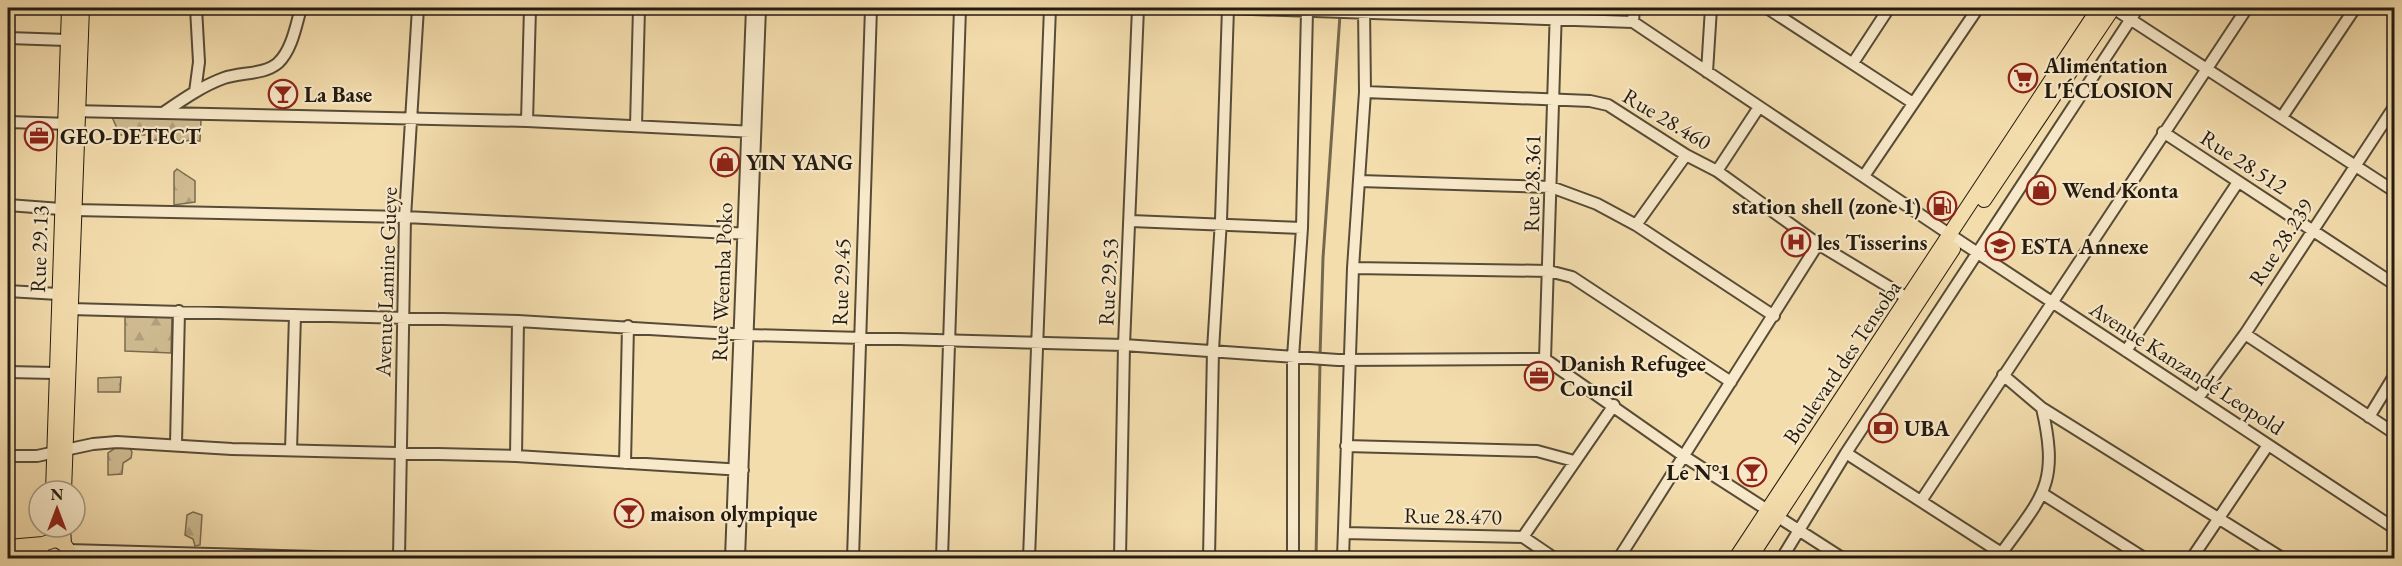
<svg xmlns="http://www.w3.org/2000/svg" width="2402" height="566" viewBox="0 0 2402 566" font-family="'EB Garamond',serif">
<style>
.forest{fill:url(#forest-firs);stroke:#7a6c51;stroke-width:1.5}
.lines{fill:none;stroke-linecap:round;stroke-linejoin:round}
.stream{stroke:#76684e;stroke-width:3}
.minor-casing{stroke:#574c37;stroke-width:14}
.major-casing{stroke:#231b10;stroke-width:16}
.minor{stroke:#f8e9ca;stroke-width:10}
.major{stroke:#f4ddad;stroke-width:14}
.labels{text-anchor:middle;dominant-baseline:central;stroke-width:4.5;stroke-linejoin:round;paint-order:stroke}
.poi-label{font-size:22px;font-weight:bold;fill:#231b10;stroke:#f8e9ca;text-anchor:start}
.street-label{font-size:22px;fill:#231b10;stroke:#f8e9ca}
</style>
<defs>
<pattern id="forest-firs" width="22" height="20" patternUnits="userSpaceOnUse" patternTransform="scale(1.5)"><rect width="22" height="20" fill="#d0bc92"/><path d="M5 1l3.5 6h-7zM16 11l3.5 6h-7z" fill="#b2a17d"/></pattern>
</defs>
<rect width="100%" height="100%" fill="#f4ddad"/>
<filter id="stains"><feTurbulence type="fractalNoise" baseFrequency=".00333" numOctaves="4"/><feColorMatrix values="0 0 0 0 .2 0 0 0 0 .09 0 0 0 0 .02 0 0 0 .5 -.17"/></filter>
<radialGradient id="worn" r=".72"><stop offset=".6" stop-color="#630" stop-opacity="0"/><stop offset="1" stop-color="#630" stop-opacity=".3"/></radialGradient>
<path class="forest" d="M112,117L201,120L200,141L150,140L147,135H120Z
M177,169L195,181V202L174,205V172Z
M125,317H172L171,353L125,351Z
M121,377L120,392H98V378Z
M128,445L132,452L131,458L123,463L122,474L108,475V453L117,447Z
M193,512L202,515L200,545L195,546L193,539L185,535L187,515Z"/>
<g class="lines">
<path class="stream" d="M1320,356L1323,258L1340,15
M1316,558L1320,362"/>
<g class="minor-casing">
<path id="minor" d="M1224,8L1633,22L1958,240L2394,528
M1767,8L1913,103
M2113,8L2394,191
M1633,22L1634,8
M8,38L67,40
M1853,63L1889,8
M1707,72L1711,8
M195,92L199,62L196,8
M1365,92L1590,101L1608,105L1686,155L1717,171L1818,244L1909,299
M71,111L527,121L755,132
M163,113C182,100 202,86 224,78C241,72 264,75 278,63C292,50 296,25 301,8
M2282,117L2355,8
M527,121L530,8
M8,122L70,124
M636,126L639,8
M2163,132L2394,284
M1717,171L1759,107
M1864,176L1978,8
M1360,181L1551,187L1597,204L1636,225L1774,316
M8,205L74,210L405,217L751,234
M1131,221L1302,228
M1636,225L1686,155
M1353,268L1549,271L1572,277L1731,382
M8,291L58,294
M70,309L518,321L748,335L1124,345L1338,360L1545,359L1685,457L1842,558
M2245,334L2394,433
M2126,351L2238,182
M1545,359L1556,8
M8,372L55,373
M2003,375L2042,408L2282,558
M2198,398L2245,334L2394,107
M2369,417L2394,376
M176,444L179,311
M1346,446L1537,451L1574,461
M291,450L295,315
M1846,453L2009,558
M8,456H37L93,444L117,442L232,449L516,456L743,470
M516,456L518,321
M625,463L628,326
M2043,494L2144,558
M1921,501L2247,8
M1344,533L1523,537L1554,558
M1523,537L1614,405
M68,550L354,558
M399,558L405,217L418,8
M731,558L752,8
M739,558L760,8
M853,558L871,8
M942,558L960,8
M1029,558L1050,8
M1120,558L1124,345L1138,8
M1209,558L1213,350L1221,220L1228,8
M1293,558V357L1302,228L1307,11
M1343,558L1353,268L1365,92L1364,8
M1619,558L1818,244
M1782,558L1846,453L2138,8
M1998,558C2042,496 2060,487 2042,408
M2192,558L2268,445"/>
</g>
<g class="major-casing">
<path id="major" d="M1984,200L2113,8
M53,491L69,8
M64,491L82,8
M63,527L64,544
M8,547L43,544
M38,558L43,544L55,540C64,542 70,549 69,558
M1736,558L2099,8
M1750,558L1953,249"/>
</g>
<use href="#minor" class="minor"/>
<use href="#major" class="major"/>
</g>
<defs>
<g id="supermarket-ring" transform="scale(1.5)"><circle r="9.5" fill="#f8e9ca" stroke="#8f2418" stroke-width="1.5"/><path d="M-6-5.5h2.5l.6 2H6L4.5 2H-2.5L-4.4-4H-6ZM-1.5 3.2a1.3 1.3 0 1 0 .1 0ZM3 3.2a1.3 1.3 0 1 0 .1 0Z" fill="#8f2418"/></g>
<g id="bar-ring" transform="scale(1.5)"><circle r="9.5" fill="#f8e9ca" stroke="#8f2418" stroke-width="1.5"/><path d="M-6-5H6L.8 .8V4.5H3.5V6h-7V4.5H-.8V.8Z" fill="#8f2418"/></g>
<g id="office-ring" transform="scale(1.5)"><circle r="9.5" fill="#f8e9ca" stroke="#8f2418" stroke-width="1.5"/><path d="M-6-3h4V-5.5h4V-3h4V5H-6ZM-1-4.5V-3h2v-1.5ZM-6 0V1H6V0Z" fill="#8f2418"/></g>
<g id="shop-ring" transform="scale(1.5)"><circle r="9.5" fill="#f8e9ca" stroke="#8f2418" stroke-width="1.5"/><path d="M-5-2.5h2.3a2.7 3.5 0 0 1 5.4 0H5L5.5 6h-11ZM-1.5-2.5h3a1.5 2.3 0 0 0-3 0Z" fill="#8f2418"/></g>
<g id="fuel-ring" transform="scale(1.5)"><circle r="9.5" fill="#f8e9ca" stroke="#8f2418" stroke-width="1.5"/><path d="M-5.5-6h7V0h2V4h1.3V-2.5L3-4.5l.8-.8L6-3V5H2.5V1h-1V6h-7ZM-4.2-4.7v3.2H.2V-4.7Z" fill="#8f2418"/></g>
<g id="hospital-ring" transform="scale(1.5)"><circle r="9.5" fill="#f8e9ca" stroke="#8f2418" stroke-width="1.5"/><path d="M-5-5h3v3.5h4V-5h3V5h-3V1.5h-4V5h-3Z" fill="#8f2418"/></g>
<g id="university-ring" transform="scale(1.5)"><circle r="9.5" fill="#f8e9ca" stroke="#8f2418" stroke-width="1.5"/><path d="M0-5L7-2L0 1L-7-2ZM-4 1L0 2.5L4 1V4Q0 6-4 4Z" fill="#8f2418"/></g>
<g id="bank-ring" transform="scale(1.5)"><circle r="9.5" fill="#f8e9ca" stroke="#8f2418" stroke-width="1.5"/><path d="M-6-4H6V4H-6ZM0-2.3a2.3 2.3 0 1 0 0 4.6a2.3 2.3 0 1 0 0-4.6Z" fill="#8f2418"/></g>
</defs>
<g fill-rule="evenodd">
<use href="#supermarket-ring" x="2023" y="78"/>
<use href="#bar-ring" x="283" y="94"/>
<use href="#office-ring" x="39" y="136"/>
<use href="#shop-ring" x="725" y="162"/>
<use href="#shop-ring" x="2041" y="190"/>
<use href="#fuel-ring" x="1942" y="206"/>
<use href="#hospital-ring" x="1796" y="242"/>
<use href="#university-ring" x="2000" y="246"/>
<use href="#office-ring" x="1539" y="376"/>
<use href="#bank-ring" x="1883" y="428"/>
<use href="#bar-ring" x="1752" y="472"/>
<use href="#bar-ring" x="629" y="513"/>
</g>
<g class="labels">
<g class="poi-label">
<text x="2044" y="65">Alimentation<tspan x="2044" dy="25">L'ÉCLOSION</tspan></text>
<text x="304" y="94">La Base</text>
<text x="60" y="136">GEO-DETECT</text>
<text x="746" y="162">YIN YANG</text>
<text x="2062" y="190">Wend Konta</text>
<text x="1921" y="206" text-anchor="end">station shell (zone 1)</text>
<text x="1817" y="242">les Tisserins</text>
<text x="2021" y="246">ESTA Annexe</text>
<text x="1560" y="363">Danish Refugee<tspan x="1560" dy="25">Council</tspan></text>
<text x="1904" y="428">UBA</text>
<text x="1731" y="472" text-anchor="end">Le N°1</text>
<text x="650" y="513">maison olympique</text>
</g>
<g class="street-label">
<text transform="translate(1667 119) rotate(31)">Rue 28.460</text>
<text transform="translate(2244 162) rotate(33)">Rue 28.512</text>
<text transform="translate(1532 183) rotate(-89)">Rue 28.361</text>
<text transform="translate(2281 242) rotate(-57)">Rue 28.239</text>
<text transform="translate(39 249) rotate(-88)">Rue 29.13</text>
<text transform="translate(386 282) rotate(-88)">Avenue Lamine Gueye</text>
<text transform="translate(722 282) rotate(-88)">Rue Weemba Poko</text>
<text transform="translate(841 282) rotate(-88)">Rue 29.45</text>
<text transform="translate(1108 282) rotate(-87)">Rue 29.53</text>
<text transform="translate(1842 362) rotate(-56)">Boulevard des Tensoba</text>
<text transform="translate(2187 368) rotate(33)">Avenue Kanzandé Leopold</text>
<text transform="translate(1453 516) rotate(1)">Rue 28.470</text>
</g>
</g>
<rect width="2402" height="566" fill="none" stroke="#f4ddad" stroke-width="30"/>
<rect x="9" y="9" width="2384" height="548" fill="none" stroke="#231b10" stroke-width="3"/>
<rect x="15" y="15" width="2372" height="536" fill="none" stroke="#231b10" stroke-width="1.5"/>
<g transform="translate(57 509)"><circle r="28" fill="#f8e9ca" stroke="#a39780" stroke-width="1.5"/>
<path d="M0-4.5L10 22L0 15L-10 22Z" fill="#8f2418"/>
<text y="-9" font-size="16" font-weight="bold" text-anchor="middle" fill="#231b10">N</text>
</g>
<rect width="100%" height="100%" filter="url(#stains)"/>
<rect width="100%" height="100%" fill="url(#worn)"/>
</svg>
